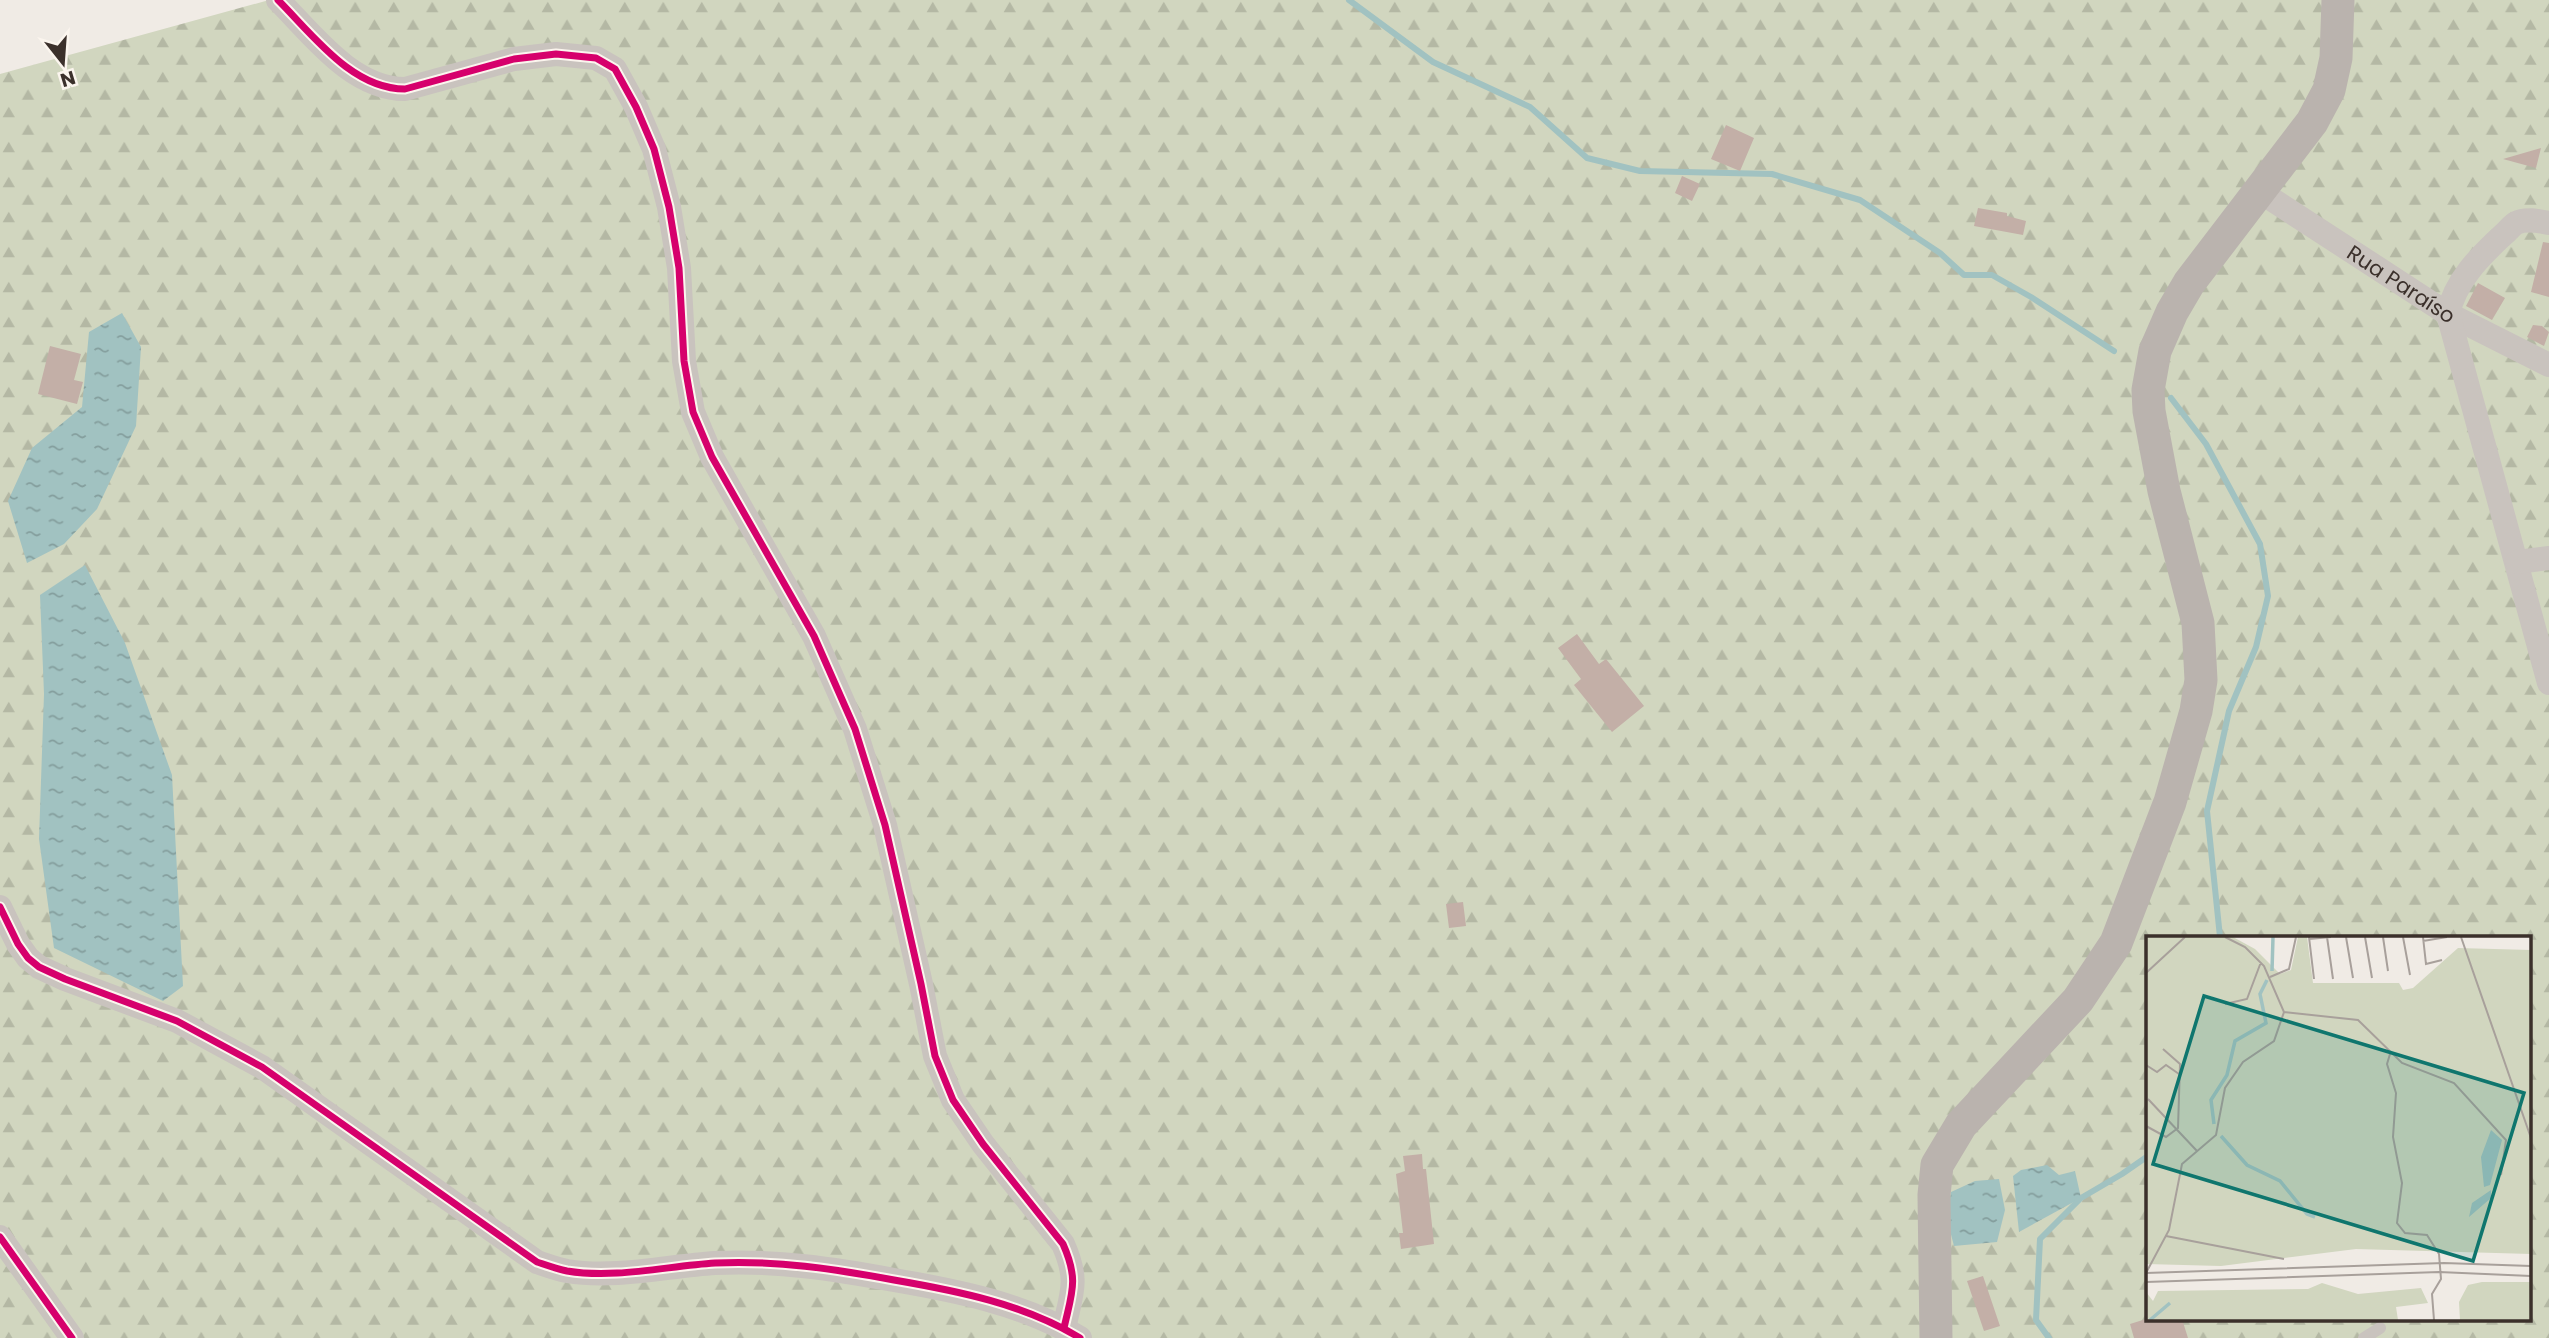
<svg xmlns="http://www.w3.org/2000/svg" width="2549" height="1338" viewBox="0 0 2549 1338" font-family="Poppins,sans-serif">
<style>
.forest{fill:url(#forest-firs);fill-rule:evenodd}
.water{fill:url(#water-ripples)}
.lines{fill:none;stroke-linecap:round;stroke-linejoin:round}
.stream{stroke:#a1c2c1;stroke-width:6}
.building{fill:#c3afa7}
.service{stroke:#c9c3be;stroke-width:12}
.minor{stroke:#c9c3be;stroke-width:24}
.secondary{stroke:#bab3ae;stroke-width:33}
.cycleway-casing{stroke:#fbf5ee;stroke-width:11}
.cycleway{stroke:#d6006c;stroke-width:7}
.labels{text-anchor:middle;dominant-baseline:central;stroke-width:7;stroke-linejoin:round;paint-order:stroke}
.street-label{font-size:21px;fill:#3b302b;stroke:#fbf5ee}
.inset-river{fill:none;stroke:#a1c2c1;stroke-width:3.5}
.inset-road{fill:none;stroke:#a8a09b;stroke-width:2}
.view{fill:#0f766e;fill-opacity:0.15;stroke:#0f766e;stroke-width:3.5}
.inset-edge{fill:none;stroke:#3b302b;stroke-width:3.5}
</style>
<defs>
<pattern id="forest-firs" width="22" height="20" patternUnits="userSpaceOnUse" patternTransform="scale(1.75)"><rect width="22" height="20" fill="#d1d6bf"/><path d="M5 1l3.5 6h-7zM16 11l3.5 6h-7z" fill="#b4b8a4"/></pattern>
<pattern id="water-ripples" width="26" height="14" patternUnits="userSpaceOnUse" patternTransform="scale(1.75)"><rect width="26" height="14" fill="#a1c2c1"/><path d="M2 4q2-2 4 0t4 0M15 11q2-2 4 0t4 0" fill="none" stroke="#849e9d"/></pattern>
</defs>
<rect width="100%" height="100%" fill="#f0ebe5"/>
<path class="forest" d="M269,0H2549V1338H0V74ZM2148,937H2530V1319H2148Z"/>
<path class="water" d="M122,313L141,347L136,426L97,509L64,544L27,563L8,501L32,448L82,407L89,332Z
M85,565L125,643L172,775L183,986L163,1001L54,948L39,839L44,694L40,595Z
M2047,1165L2059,1175L2075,1171L2081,1198L2019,1232L2013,1176L2021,1170Z
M1999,1179L2005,1210L1997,1242L1954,1246L1947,1219L1951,1192L1975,1181Z"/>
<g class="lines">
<path class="stream" d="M1349,0L1433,62L1530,107L1587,158L1640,171L1772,174L1860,200L1940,253L1964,275H1992L2031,297L2114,351
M2171,398L2206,444L2260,544L2268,596L2256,647L2229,711L2207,811L2220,937
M2049,1338L2036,1320L2040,1239L2081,1198L2122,1174L2148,1156"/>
</g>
<path class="building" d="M1726,125L1754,138L1740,171L1711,159Z
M2541,148L2536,168L2503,159Z
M1682,176L1700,184L1692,201L1675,193Z
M1978,208L2007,213V216L2026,221L2023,235L1974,226Z
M2543,242L2549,243V297L2531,292Z
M2478,283L2505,298L2492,320L2466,306Z
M2533,325L2542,326L2549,332L2544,346L2527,337Z
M50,346L81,354L74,380L83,382L77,404L38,394Z
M1577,634L1599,664L1606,659L1644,706L1612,732L1574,685L1581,679L1558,648Z
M1463,902L1466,926L1449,928L1446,904Z
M1422,1154L1423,1169H1426L1434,1244L1401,1249L1399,1233H1403L1396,1174L1405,1171L1403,1156Z
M1983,1276L2000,1326L1984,1331L1967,1281Z
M2146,1319H2182L2188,1338H2134L2130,1324Z"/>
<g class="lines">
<path class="service" d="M2364,1338L2380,1328"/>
<g class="minor">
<path d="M278,0C313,35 352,89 405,89L514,59L556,54L596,58L615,69L636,107L654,149L669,207L679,268L684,361L693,412L712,457L814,636L855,729L885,825L921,984L935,1056L953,1100L983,1144L1063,1244C1079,1280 1072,1292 1064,1328"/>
<path id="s1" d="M2259,191L2448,314L2549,365"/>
<path d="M2549,223C2539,221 2526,218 2516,223C2512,225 2508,231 2504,234C2480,256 2455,281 2448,314L2549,683"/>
<path d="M2517,562L2549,558"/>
<path d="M0,907L18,944L28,958L39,967L65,979L177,1021L262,1067L537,1262C546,1265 557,1269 567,1271C615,1279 667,1266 715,1263C775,1260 835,1269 894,1280C958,1291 1024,1304 1080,1338"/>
<path d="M0,1237L72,1338"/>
</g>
<path class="secondary" d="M1936,1338L1934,1195L1937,1165L1961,1125L2078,1000L2116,943L2170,802L2196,711L2201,680L2198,623L2164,491L2149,411L2148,390L2155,351L2172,312L2189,283L2312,122L2329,90L2336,58L2338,0"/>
<g class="cycleway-casing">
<path id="cycleway" d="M278,0C313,35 352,89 405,89L514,59L556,54L596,58L615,69L636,107L654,149L669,207L679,268L684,361L693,412L712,457L814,636L855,729L885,825L921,984L935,1056L953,1100L983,1144L1063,1244C1079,1280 1072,1292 1064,1328
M0,907L18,944L28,958L39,967L65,979L177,1021L262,1067L537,1262C546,1265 557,1269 567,1271C615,1279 667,1266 715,1263C775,1260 835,1269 894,1280C958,1291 1024,1304 1080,1338
M0,1237L72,1338"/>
</g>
<use href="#cycleway" class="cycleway"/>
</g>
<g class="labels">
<g class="street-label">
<text stroke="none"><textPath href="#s1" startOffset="170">Rua Paraíso</textPath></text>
</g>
</g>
<g transform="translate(2146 936)">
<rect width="385" height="385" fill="#f0ebe5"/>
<path d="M0,1H87L109,13L134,38L145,34L152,1H161L167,47H253L257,54L267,52L312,12L385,14V318L210,313L75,330L0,328ZM336,346H385V384H314L313,366L322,349ZM176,347L212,358L275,352L282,367L250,371L252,384H0V356L7,365L12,355L162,353Z" fill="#d1d6bf"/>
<path d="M345,194L356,204L344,249L338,251L335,221ZM345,254V262L323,281L326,267Z" fill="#a1c2c1"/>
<path class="inset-river" d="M126,35L127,1M68,188L65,164L81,139L89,105L120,87L114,58L121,44M75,200L101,229L134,245L161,278L169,281M4,384L24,367"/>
<path class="inset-road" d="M163,1L168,43M181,1L187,43M200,1L207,42M219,1L226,42M237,1L242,35M257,1L264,39M277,1L280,28L296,24M315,1L385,202M163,3L185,1M277,5L301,1M0,37L39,1M124,41L143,33L150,1M79,68L101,63L115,26M138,76L212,84L256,127L308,147L360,204L355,239M244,118L241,128L250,157L247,201L256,247L251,287L259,297L281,299L293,318L295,343L286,358L288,384M0,129L11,136L20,129L33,138M2,163L51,215M0,190L20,201L32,192L34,128L17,113M20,300L138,323M0,337L23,294L36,228L70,199L79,152L97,126L128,105L138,76L118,30L99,11L79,1M0,337L298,327L385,330M0,346L293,336L385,340"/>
<path class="view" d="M58,60L378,157L327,325L7,228Z"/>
<rect width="385" height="385" class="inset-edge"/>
</g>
<g transform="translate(63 63) rotate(163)" stroke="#fbf5ee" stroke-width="5" paint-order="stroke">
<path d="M0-5L12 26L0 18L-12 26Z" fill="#3b302b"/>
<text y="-10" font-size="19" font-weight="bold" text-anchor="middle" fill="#3b302b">N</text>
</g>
</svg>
